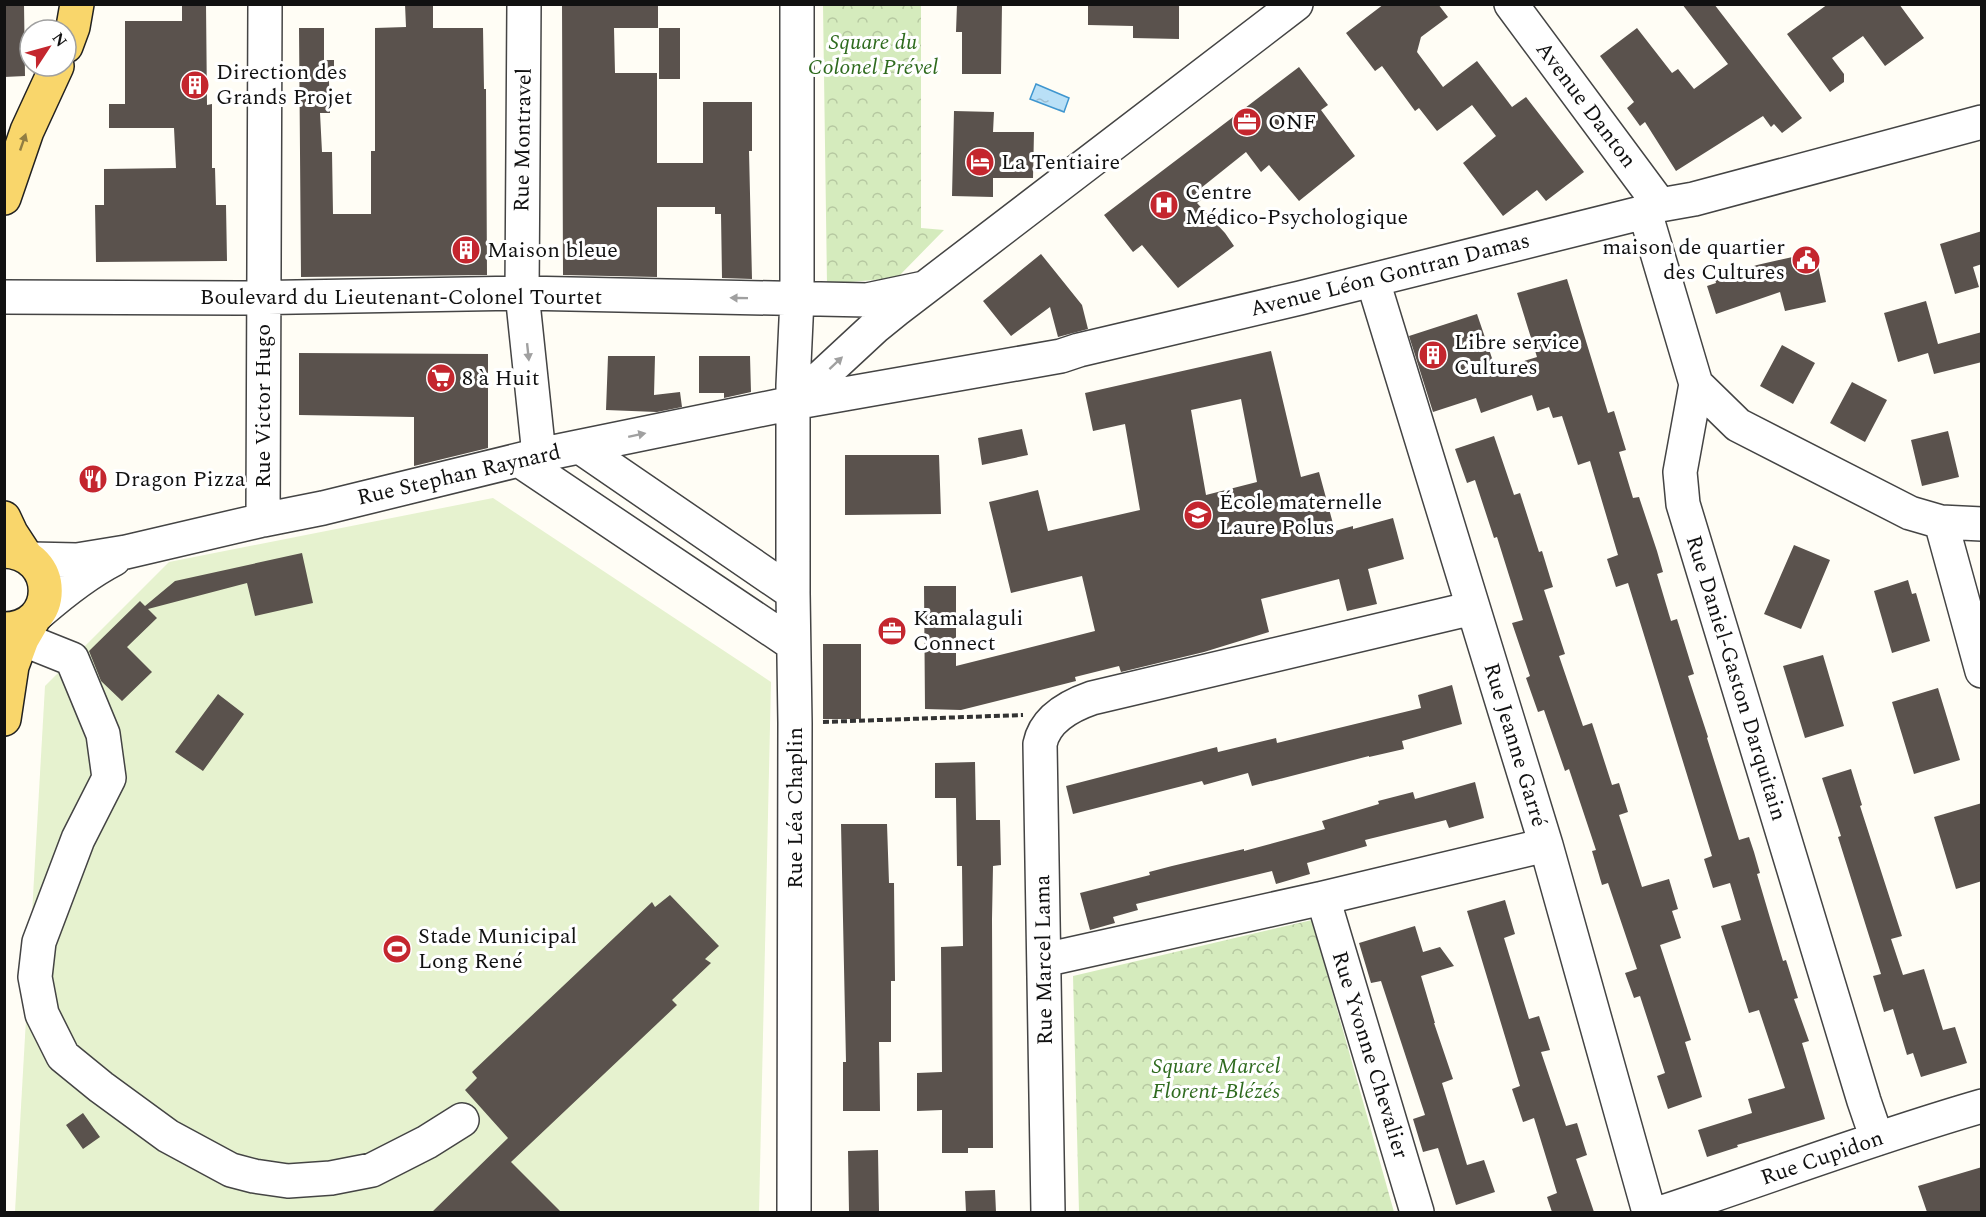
<svg xmlns="http://www.w3.org/2000/svg" width="1986" height="1217" viewBox="0 0 1986 1217" font-family="Spectral,serif">
<style>
.park{fill:url(#park-crowns)}
.pitch{fill:#e6f2cf}
.water{fill:url(#water-ripples);stroke:#3f96cf;stroke-width:1.5}
.building{fill:#5a524d;fill-rule:evenodd}
.lines{fill:none;stroke-linecap:round;stroke-linejoin:round}
.minor-casing{stroke:#444;stroke-width:36}
.major-casing{stroke:#222;stroke-width:36}
.path{stroke:#333;stroke-width:4;stroke-dasharray:6 3;stroke-linecap:butt}
.minor{stroke:#fff;stroke-width:33}
.major{stroke:#f9d66b;stroke-width:33}
.oneway{fill:#917d42}
.oneway2{fill:#a0a0a0}
.labels{text-anchor:middle;dominant-baseline:central;stroke-width:6;stroke-linejoin:round;paint-order:stroke}
.park-label{font-size:22px;font-style:italic;fill:#2f6b1f;stroke:#fff}
.poi-label{font-size:22px;fill:#111;stroke:#fff;text-anchor:start}
.street-label{font-size:22px;fill:#111;stroke:#fff}
</style>
<defs>
<pattern id="park-crowns" width="20" height="18" patternUnits="userSpaceOnUse" patternTransform="scale(1.5)"><rect width="20" height="18" fill="#d5ebbd"/><path d="M2 6a3 3 0 1 1 6 0M12 15a3 3 0 1 1 6 0" fill="none" stroke="#b6c8a1"/></pattern>
<pattern id="water-ripples" width="26" height="14" patternUnits="userSpaceOnUse" patternTransform="scale(1.5)"><rect width="26" height="14" fill="#b9e0f7"/><path d="M2 4q2-2 4 0t4 0M15 11q2-2 4 0t4 0" fill="none" stroke="#9ebfd3"/></pattern>
</defs>
<rect width="100%" height="100%" fill="#fffdf5"/>
<path class="park" d="M823,5H921V228L944,230L897,278L827,284Z
M1312,920L1394,1212H1079L1073,976Z"/>
<path class="pitch" d="M493,498L771,682L759,1212H15L45,686L169,562Z"/>
<path class="water" d="M1036,84L1069,98L1064,112L1030,99Z"/>
<path class="building" d="M4,4H24L25,76L4,77Z
M182,4H206L207,105L212,104V168H215L216,205H226L227,261L96,262L95,205H104V169L176,168L174,128H109V104H125V21H182Z
M405,4H433V28H483L484,89H486L487,275L301,277L299,28H324V60H334V81H329L330,113H320L322,152H332L333,214H371V151H375V28L406,27Z
M562,4H658V28H614L615,73H657V163H703V102H752V151H749L752,279L722,278L721,214H715V207H657V277L563,275Z
M957,4H1002L1001,74H962V32H956Z
M1088,4H1179V39L1133,38V26L1088,25Z
M1384,4H1438L1448,17L1421,37L1417,52L1443,87L1477,61L1512,107L1526,97L1584,172L1546,201L1537,190L1503,216L1463,163L1496,136L1472,105L1437,131L1419,108L1415,111L1382,66L1375,71L1346,33Z
M1682,4H1714L1802,118L1782,133L1774,124L1771,127L1763,116L1676,171L1645,122L1640,126L1627,108L1634,102L1600,56L1637,28L1672,73L1678,69L1694,89L1728,64Z
M1828,4H1899L1924,38L1885,66L1863,36L1832,58L1844,74V82L1830,92L1787,34Z
M659,28H680V79H659Z
M1299,67L1328,105L1321,110L1355,156L1299,201L1269,165L1261,172L1246,152L1201,188L1207,195L1197,203L1225,233L1234,246L1178,288L1142,245L1133,252L1104,215Z
M954,111L994,112L993,132H1034L1033,178H993V197L952,196Z
M1982,231V264L1973,267L1979,287L1955,294L1940,244Z
M1815,252L1826,302L1785,311L1780,292L1716,314L1707,286L1716,283L1715,279L1757,265Z
M1041,254L1082,305L1088,329L1058,337L1050,307L1011,336L983,301Z
M1567,279L1608,413L1614,411L1626,450L1619,452L1633,498L1639,497L1657,551L1663,572L1657,574L1671,621L1677,619L1694,674L1688,676L1708,737L1707,738L1739,840L1749,837L1754,852L1760,873L1757,874L1770,918L1783,961L1786,960L1798,998L1794,999L1809,1041L1802,1043L1825,1119L1737,1145L1738,1147L1707,1157L1698,1130L1752,1113L1748,1099L1785,1088L1759,1010L1749,1013L1721,926L1741,920L1730,883L1713,888L1704,859L1712,856L1628,583L1616,587L1607,559L1618,555L1590,461L1578,465L1562,416L1553,418L1549,407L1537,411L1532,395L1481,413L1476,398L1433,412L1409,336L1477,314L1496,370L1537,357L1517,293Z
M1926,301L1938,344L1982,332V362L1934,374L1928,353L1898,362L1884,313Z
M1782,345L1815,363L1793,404L1760,386Z
M1271,351L1301,477L1319,472L1335,531L1353,526V529L1393,518L1404,559L1368,569L1377,604L1347,611L1339,579L1261,599L1269,632L1204,652L1121,672L1119,666L1075,677L1076,681L961,710L925,709L924,586H956V666L1095,631L1082,576L1011,593L989,502L1038,490L1048,531L1140,510L1125,424L1093,431L1085,393ZM1241,399L1257,482L1206,495L1191,410Z
M299,353L488,354V448L414,466V417L299,415Z
M608,356H655L654,395L680,392L682,407L657,412L606,410Z
M699,356H750L751,392L724,398V393H699Z
M1852,382L1887,400L1865,442L1830,423Z
M1022,429L1028,455L982,465L978,438Z
M1948,431L1959,477L1922,486L1911,440Z
M1494,436L1514,495L1520,493L1539,552L1542,551L1553,587L1544,590L1565,654L1559,656L1583,726L1592,723L1612,785L1619,783L1628,812L1619,815L1642,887L1669,879L1678,909L1672,911L1681,938L1660,945L1691,1040L1685,1042L1702,1097L1668,1109L1657,1076L1665,1073L1640,996L1634,998L1625,973L1637,969L1608,883L1602,885L1592,851L1596,850L1569,769L1565,771L1544,710L1538,712L1526,678L1530,676L1512,623L1523,620L1497,537L1494,538L1475,480L1467,483L1455,449Z
M845,455H939L941,514L845,515Z
M1794,545L1830,560L1801,629L1764,614Z
M302,553L313,603L255,616L247,583L148,609L157,618L127,647L152,672L122,701L101,681L89,651L140,601L145,606L175,581Z
M1908,580L1912,594L1916,593L1930,641L1892,653L1874,591Z
M823,644H861V719H823Z
M1823,655L1844,726L1805,738L1783,666Z
M1452,685L1462,724L1402,741L1404,749L1369,757V756L1252,786L1248,773L1204,785L1202,781L1073,814L1066,786L1217,747L1218,752L1276,738L1277,743L1421,708L1418,695Z
M1938,688L1960,760L1914,774L1892,702Z
M218,694L244,714L203,771L175,752Z
M975,762L976,820H1000L1001,865L993,866L992,919L993,1148H968V1153H942V1110L917,1111V1073L942,1072L941,947L963,946L962,866H957L956,798H935V763Z
M1851,769L1862,805L1860,806L1902,936L1891,939L1903,975L1924,969L1943,1030L1955,1027L1967,1063L1921,1077L1913,1053L1907,1055L1893,1009L1884,1012L1873,976L1881,974L1838,837L1841,836L1822,778Z
M1475,782L1484,818L1449,828L1446,820L1365,840L1367,846L1307,863L1310,874L1276,884L1272,871L1136,904L1138,910L1113,917L1115,923L1090,930L1080,893L1150,875L1149,872L1172,866L1244,849V851L1325,829L1322,821L1379,804L1378,801L1413,792L1415,799Z
M1982,803V881L1956,889L1934,817Z
M841,824H887L889,883H894L895,981H891V1042H879L880,1111H843V1062H846Z
M670,895L719,946L705,959L711,963L672,1000L677,1005L511,1162L561,1212H432L508,1138L465,1090L477,1078L472,1072L652,902L655,907Z
M1505,900L1515,934L1504,938L1529,1019L1539,1016L1550,1050L1541,1052L1566,1126L1577,1123L1587,1155L1576,1159L1594,1212H1552L1547,1197L1557,1193L1534,1118L1523,1122L1512,1089L1520,1086L1467,911Z
M1415,926L1423,952L1440,947L1454,966L1421,976L1435,1023H1434L1453,1079L1442,1083L1467,1165L1484,1160L1495,1192L1456,1205L1438,1148L1423,1152L1413,1119L1425,1115L1381,981L1371,983L1359,943Z
M83,1113L100,1137L83,1149L66,1125Z
M878,1150L879,1212H849L848,1151Z
M1982,1167V1212H1927L1918,1186Z
M995,1190L996,1212H966L965,1191Z"/>
<g class="lines">
<g class="minor-casing">
<path id="minor" d="M524,4L522,293L539,455
M1511,4L1660,205
M1645,212L1696,384L1680,472L1683,504L1864,1101L1877,1139
M1373,281L1546,845L1649,1212
M4,297L239,298L522,293L867,300L924,288
M1696,384L1738,425L1910,513L1941,522L1982,524
M793,403L875,327L896,310L1296,4
M580,447L793,593
M519,460L793,644
M263,520L265,4
M1941,522L1982,671
M31,559L77,560L126,552L263,520L323,508L539,455L793,403L1061,356L1079,350L1300,298L1645,212L1660,205L1694,199L1982,122
M40,612C63,592 87,573 114,559
M22,639L72,659L103,734L109,778L78,839L39,942L35,977L42,1014L63,1056L101,1087L168,1136L231,1170L254,1176L288,1181L331,1178L372,1170L427,1142L462,1120
M1323,898L1417,1212
M1044,960L1323,898L1546,845
M794,1212L795,723L793,593V385L797,299V4
M1048,1212L1040,744C1045,719 1069,706 1092,698L1473,608
M1663,1212C1769,1177 1874,1137 1982,1106"/>
</g>
<g class="major-casing">
<path id="major" d="M66,46L73,27L77,4
M4,198L27,131L57,66
M4,518L11,533L26,556
M4,551C59,553 59,629 4,629
M4,719L12,666L22,639L33,620"/>
</g>
<path class="path" d="M823,722L1023,715"/>
<use href="#minor" class="minor"/>
<use href="#major" class="major"/>
</g>
<defs><path id="oneway-solid" d="M-6-.8H1V-3.2L6.5 0L1 3.2V.8H-6Z" transform="scale(1.5)"/></defs>
<use class="oneway" href="#oneway-solid" transform="translate(23 142) rotate(-71)"/>
<g class="oneway2">
<use href="#oneway-solid" transform="translate(739 298) rotate(-179)"/>
<use href="#oneway-solid" transform="translate(528 352) rotate(84)"/>
<use href="#oneway-solid" transform="translate(836 363) rotate(-43)"/>
<use href="#oneway-solid" transform="translate(637 435) rotate(-12)"/>
</g>
<defs>
<g id="building-disc" transform="scale(1.5)"><circle r="9.5" fill="#c4262e" stroke="#fff"/><path d="M-4-6H4V6H1V3H-1V6H-4ZM-2.5-4.3h1.7v1.8h-1.7ZM.8-4.3h1.7v1.8H.8ZM-2.5-1h1.7V.8h-1.7ZM.8-1h1.7V.8H.8Z" fill="#fff"/></g>
<g id="office-disc" transform="scale(1.5)"><circle r="9.5" fill="#c4262e" stroke="#fff"/><path d="M-6-3h4V-5.5h4V-3h4V5H-6ZM-1-4.5V-3h2v-1.5ZM-6 0V1H6V0Z" fill="#fff"/></g>
<g id="hotel-disc" transform="scale(1.5)"><circle r="9.5" fill="#c4262e" stroke="#fff"/><path d="M-6-4.5h1.5V1H6V5H4.5V3h-9V5H-6ZM-4 0a1.8 1.8 0 1 1 3.6 0ZM.5 0V-2.5h3Q6-2.5 6 0Z" fill="#fff"/></g>
<g id="hospital-disc" transform="scale(1.5)"><circle r="9.5" fill="#c4262e" stroke="#fff"/><path d="M-5-5h3v3.5h4V-5h3V5h-3V1.5h-4V5h-3Z" fill="#fff"/></g>
<g id="civic-disc" transform="scale(1.5)"><circle r="9.5" fill="#c4262e" stroke="#fff"/><path d="M-.6-6.5H3V-4.5H.6V-3L4-1V1h2V6H-6V1h2V-1L-.6-3ZM-1.2 2.5V6h2.4V2.5Z" fill="#fff"/></g>
<g id="supermarket-disc" transform="scale(1.5)"><circle r="9.5" fill="#c4262e" stroke="#fff"/><path d="M-6-5.5h2.5l.6 2H6L4.5 2H-2.5L-4.4-4H-6ZM-1.5 3.2a1.3 1.3 0 1 0 .1 0ZM3 3.2a1.3 1.3 0 1 0 .1 0Z" fill="#fff"/></g>
<g id="restaurant-disc" transform="scale(1.5)"><circle r="9.5" fill="#c4262e" stroke="#fff"/><path d="M-5-6h1v4h1v-4h1v4h1v-4h1v5L-1.5 .5V6h-2V.5L-5-1ZM5-6V6H3V1.5H1.5Q1.5-4 5-6Z" fill="#fff"/></g>
<g id="school-disc" transform="scale(1.5)"><circle r="9.5" fill="#c4262e" stroke="#fff"/><path d="M0-5L7-2L0 1L-7-2ZM-4 1L0 2.5L4 1V4Q0 6-4 4Z" fill="#fff"/></g>
<g id="stadium-disc" transform="scale(1.5)"><circle r="9.5" fill="#c4262e" stroke="#fff"/><path d="M0-5a6.5 5 0 1 0 0 10a6.5 5 0 1 0 0-10ZM-3.5-1.8h7v3.6h-7Z" fill="#fff"/></g>
</defs>
<g fill-rule="evenodd">
<use href="#building-disc" x="195" y="85"/>
<use href="#office-disc" x="1247" y="122"/>
<use href="#hotel-disc" x="980" y="162"/>
<use href="#hospital-disc" x="1164" y="205"/>
<use href="#building-disc" x="466" y="250"/>
<use href="#civic-disc" x="1806" y="260"/>
<use href="#building-disc" x="1433" y="355"/>
<use href="#supermarket-disc" x="441" y="378"/>
<use href="#restaurant-disc" x="93" y="479"/>
<use href="#school-disc" x="1198" y="515"/>
<use href="#office-disc" x="892" y="631"/>
<use href="#stadium-disc" x="397" y="949"/>
</g>
<g class="labels">
<g class="park-label">
<text x="873" y="42">Square du<tspan x="873" dy="25">Colonel Prével</tspan></text>
<text x="1216" y="1066">Square Marcel<tspan x="1216" dy="25">Florent-Blézés</tspan></text>
</g>
<g class="poi-label">
<text x="216" y="72">Direction des<tspan x="216" dy="25">Grands Projet</tspan></text>
<text x="1268" y="122">ONF</text>
<text x="1001" y="162">La Tentiaire</text>
<text x="1185" y="192">Centre<tspan x="1185" dy="25">Médico-Psychologique</tspan></text>
<text x="1785" y="247" text-anchor="end">maison de quartier<tspan x="1785" dy="25">des Cultures</tspan></text>
<text x="487" y="250">Maison bleue</text>
<text x="1454" y="342">Libre service<tspan x="1454" dy="25">Cultures</tspan></text>
<text x="462" y="378">8 à Huit</text>
<text x="114" y="479">Dragon Pizza</text>
<text x="1219" y="502">École maternelle<tspan x="1219" dy="25">Laure Polus</tspan></text>
<text x="913" y="618">Kamalaguli<tspan x="913" dy="25">Connect</tspan></text>
<text x="418" y="936">Stade Municipal<tspan x="418" dy="25">Long René</tspan></text>
</g>
<g class="street-label">
<text transform="translate(1586 105) rotate(53)">Avenue Danton</text>
<text transform="translate(523 140) rotate(-89)">Rue Montravel</text>
<text transform="translate(1390 275) rotate(-14)">Avenue Léon Gontran Damas</text>
<text x="401" y="297">Boulevard du Lieutenant-Colonel Tourtet</text>
<text transform="translate(263 406) rotate(-90)">Rue Victor Hugo</text>
<text transform="translate(459 475) rotate(-13)">Rue Stephan Raynard</text>
<text transform="translate(1736 678) rotate(73)">Rue Daniel-Gaston Darquitain</text>
<text transform="translate(1515 745) rotate(73)">Rue Jeanne Garré</text>
<text transform="translate(795 808) rotate(-90)">Rue Léa Chaplin</text>
<text transform="translate(1044 960) rotate(-91)">Rue Marcel Lama</text>
<text transform="translate(1370 1055) rotate(73)">Rue Yvonne Chevalier</text>
<text transform="translate(1822 1158) rotate(-19)">Rue Cupidon</text>
</g>
</g>
<rect width="1986" height="1217" fill="none" stroke="#111111" stroke-width="12"/>
<g transform="translate(48 48) rotate(54)"><circle r="28" fill="#ffffff" stroke="#a0a0a0" stroke-width="1.5"/>
<path d="M0-4.5L10 22L0 15L-10 22Z" fill="#c4262e"/>
<text y="-9" font-size="16" font-weight="bold" text-anchor="middle" fill="#111111">N</text>
</g>
</svg>
